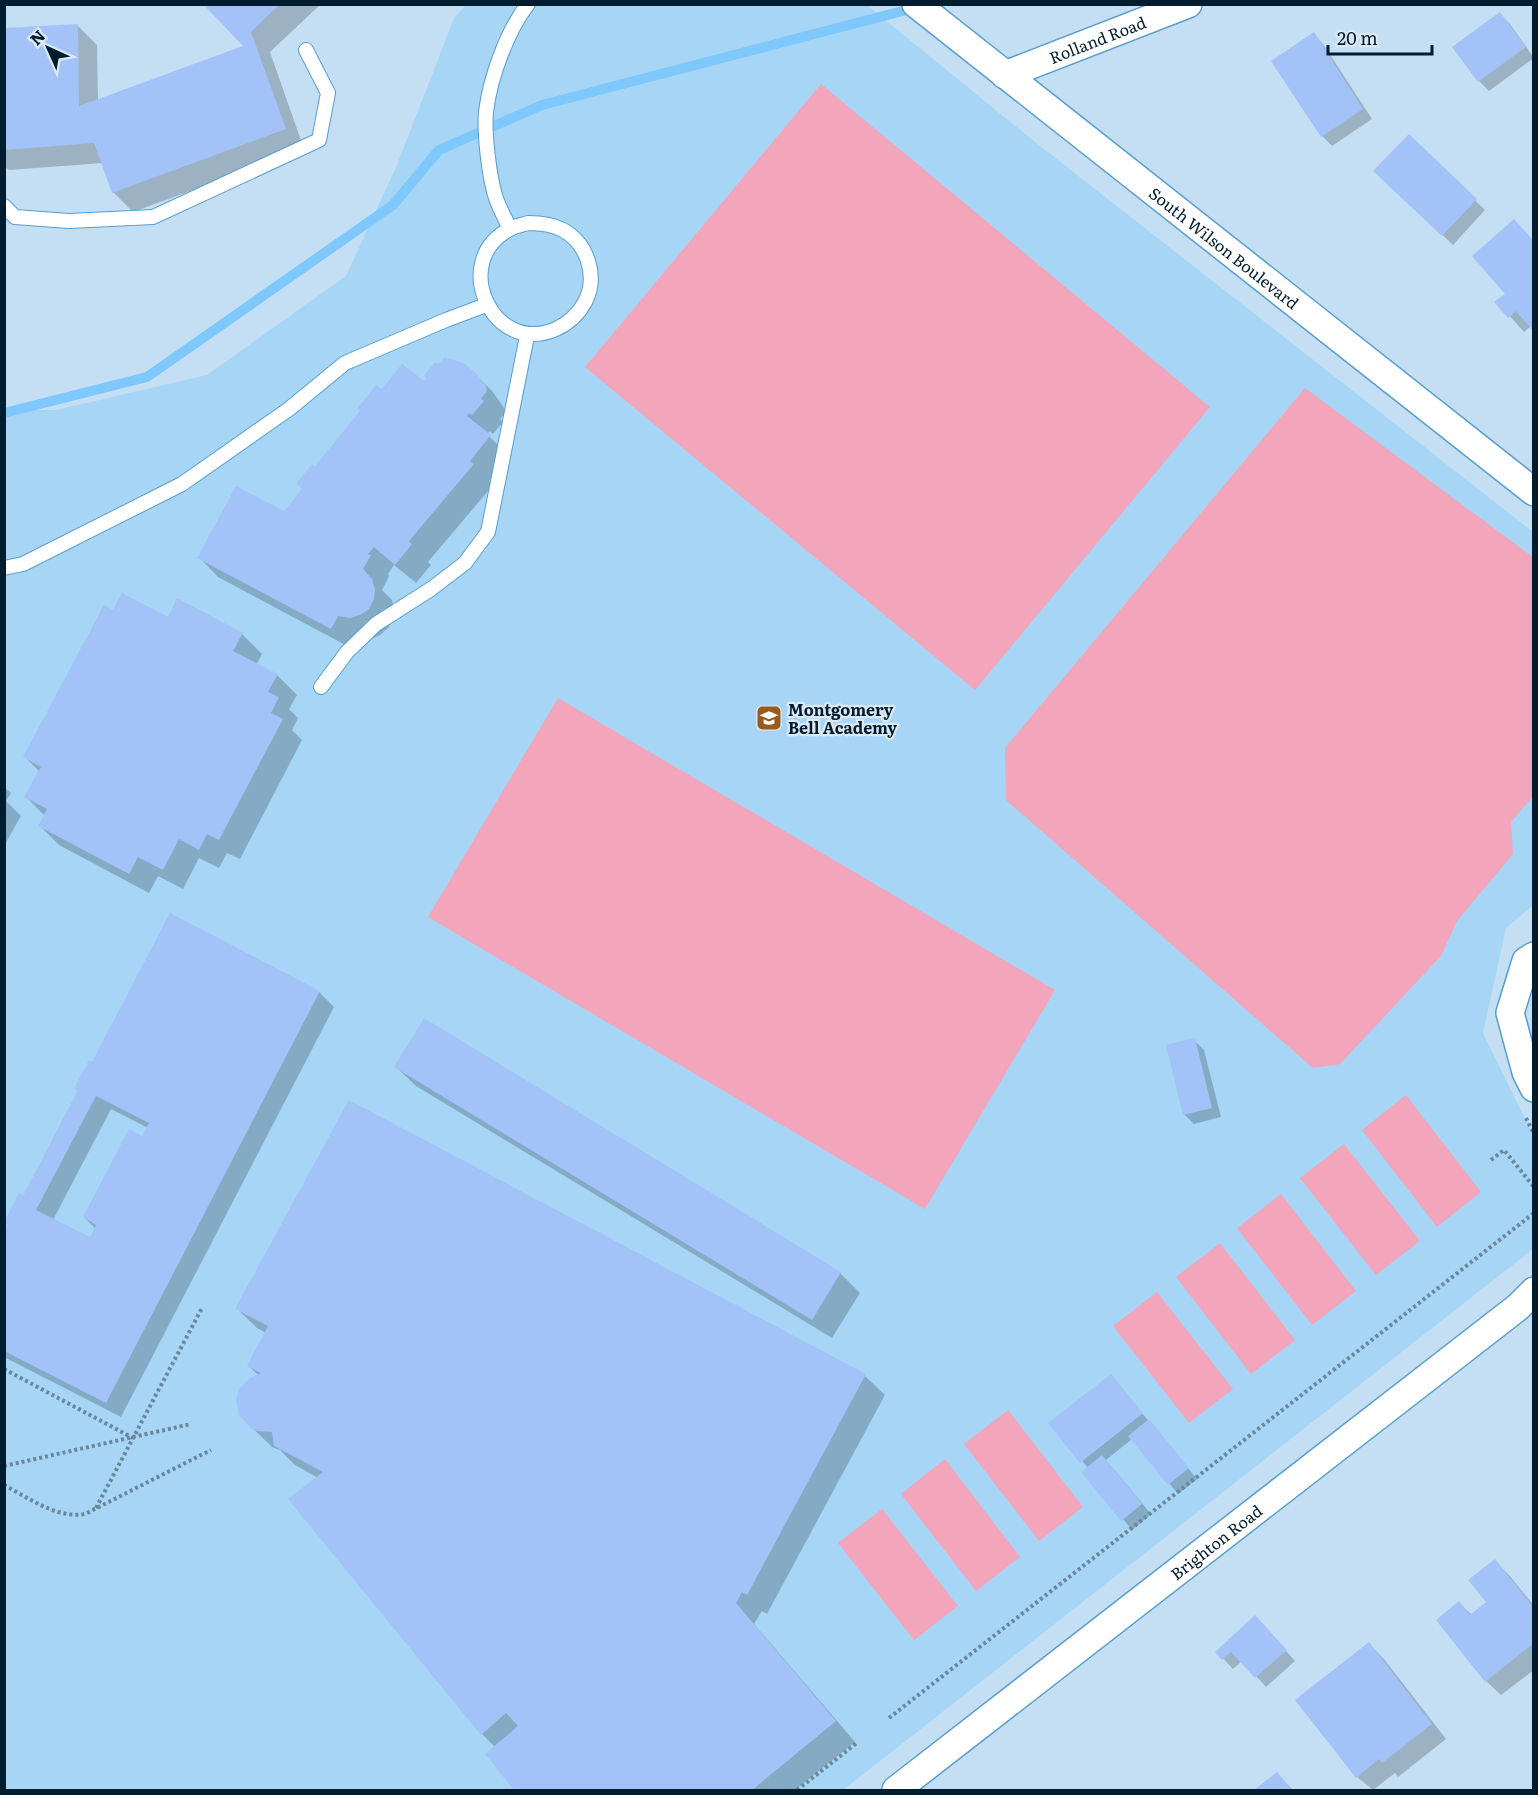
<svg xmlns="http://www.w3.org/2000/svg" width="1538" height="1795" viewBox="0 0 1538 1795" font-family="Literata,serif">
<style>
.built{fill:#a7d5f6}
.green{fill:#f2a5bb}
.shadow{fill:#0003;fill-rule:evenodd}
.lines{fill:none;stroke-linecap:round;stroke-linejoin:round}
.stream{stroke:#7ec8fc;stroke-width:10}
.building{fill:#a2c2f8;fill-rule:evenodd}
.lane-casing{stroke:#579ecf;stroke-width:16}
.street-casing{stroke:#579ecf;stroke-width:30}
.path{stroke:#6b879b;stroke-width:4;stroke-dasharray:3 3;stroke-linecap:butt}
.lane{stroke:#fff;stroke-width:14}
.street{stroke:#fff;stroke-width:27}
.labels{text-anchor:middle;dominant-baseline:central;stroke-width:4.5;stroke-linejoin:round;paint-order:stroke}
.street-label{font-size:16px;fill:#001d30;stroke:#ddeaf5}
.poi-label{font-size:16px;font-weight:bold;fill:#001d30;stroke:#ddeaf5;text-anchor:start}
</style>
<rect width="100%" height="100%" fill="#c4dff4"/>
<path class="built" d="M466,5H867L1035,142L1533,532V905L1506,928L1483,1033L1533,1135V1249L843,1790H5V410H56L207,375L346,276L397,165L454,18Z"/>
<path class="green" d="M821,84L1210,407L975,690L585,367Z
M1305,388L1534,558L1533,796L1511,822L1513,854L1457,921L1441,956L1340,1064L1313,1068L1006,800L1005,748Z
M558,698L1055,990L925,1209L428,917Z
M1406,1095L1481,1192L1437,1227L1362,1130Z
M1344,1144L1420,1241L1376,1275L1300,1178Z
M1281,1194L1356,1291L1312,1325L1237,1228Z
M1220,1243L1295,1340L1251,1374L1176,1277Z
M1157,1292L1233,1389L1189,1423L1113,1326Z
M1008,1410L1083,1507L1039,1541L964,1444Z
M945,1459L1020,1557L976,1591L901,1494Z
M882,1509L958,1606L914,1640L838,1543Z"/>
<path class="shadow" d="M205,4H321L270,52L304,149L133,212L113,192L103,163L9,170L4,166V29L77,25L97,45L98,100L245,47Z
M1500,14L1510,24L1534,58L1489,91L1479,81Z
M1314,34L1323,44L1372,119L1332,146L1322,136Z
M1409,136L1485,210L1453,245L1376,171Z
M1514,221L1531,326L1524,332L1497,302L1507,294Z
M472,371L493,392L506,411L500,419L503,422L493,434L490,431L487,434L509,456L489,481L493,485L428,562L431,565L416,583L394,565L388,574L389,576L382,590L392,600L394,610L393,620L388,628L380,635L351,648L218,577L199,557L284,513L304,489L316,468L382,391L424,384Z
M114,612L169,619L242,634L262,654L256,665L277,675L297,695L289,709L298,718L292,730L302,740L240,859L227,853L219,868L199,858L183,889L158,876L149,893L59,845L40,826L45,816L26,797L40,772L25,757Z
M4,787L11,793L6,801L21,816L4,846Z
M170,915L319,992L334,1007L121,1417L4,1357V1235L9,1226L6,1223L24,1198L79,1091L76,1089L93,1064ZM111,1109L148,1128L143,1138L84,1217L96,1229L90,1239L53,1220Z
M1194,1040L1204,1050L1221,1117L1194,1124L1184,1114Z
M396,1067L840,1273L860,1293L832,1338L416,1086Z
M237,1309L865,1376L885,1395L767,1614L762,1611L754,1624L855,1742L795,1790H516L487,1754L495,1747L482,1734L318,1478L295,1465L280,1450L272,1447L243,1419L259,1376L249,1366L266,1333L257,1328Z
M1111,1376L1197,1479L1178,1494L1132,1439L1106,1460L1151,1514L1132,1530L1084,1472L1088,1468L1051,1423Z
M1495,1561L1510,1576L1534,1606V1670L1501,1695L1486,1681L1459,1603L1472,1615L1488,1603Z
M1265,1627L1295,1661L1266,1687L1242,1661L1233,1669L1217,1652Z
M1369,1644L1384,1659L1446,1739L1398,1777L1395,1773L1373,1790L1357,1777Z
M1277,1774L1293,1790H1257Z"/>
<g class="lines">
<path class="stream" d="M4,413L147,377L393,205L439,150L542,105L918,7"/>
</g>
<path class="building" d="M203,4H280L251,32L286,129L112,193L94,143L4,150V28L78,24L79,106L243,46Z
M1500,12L1526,47L1478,82L1452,47Z
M1314,32L1363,109L1321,137L1271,61Z
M1409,134L1477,199L1442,236L1373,171Z
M1514,219L1534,241V332L1516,311L1508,318L1494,302L1505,294L1472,256Z
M445,357L465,364L476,373L486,386L487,391L481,399L484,401L472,415L469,413L467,416L491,435L470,461L474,464L409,541L412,544L395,565L374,547L368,554L371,555L363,569L372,579L375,589L374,599L369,609L360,615L350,618L338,616L331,629L197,558L236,486L284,511L302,489L296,484L312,464L315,466L360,411L357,409L376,385L382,389L402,364L424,381L426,378L424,376L435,362L438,364Z
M122,593L168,617L177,598L243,633L233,651L278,674L268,692L279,697L271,713L283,719L219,840L207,834L199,850L179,839L163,870L138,857L129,874L38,826L47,809L24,797L41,767L23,757L104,605L113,610Z
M170,913L320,991L106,1403L4,1351V1231L8,1225L4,1222L19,1193L23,1196L78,1090L74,1089L89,1060L92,1062ZM96,1096L149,1123L142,1136L129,1129L83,1217L96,1225L90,1237L36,1210Z
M424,1018L841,1272L812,1320L394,1067Z
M1195,1038L1212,1108L1183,1115L1166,1045Z
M349,1100L866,1374L747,1595L742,1592L736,1603L836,1721L752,1790H514L485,1754L518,1726L506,1713L481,1735L288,1499L323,1472L274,1446L272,1432L257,1431L251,1428L239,1415L236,1400L239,1389L250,1378L261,1373L247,1366L268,1326L235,1309Z
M1111,1374L1143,1413L1080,1463L1048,1423Z
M1149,1419L1189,1468L1168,1485L1128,1436Z
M1102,1455L1142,1504L1121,1521L1081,1472Z
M1495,1559L1534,1608V1643L1485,1682L1436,1620L1459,1601L1470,1615L1486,1602L1468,1580Z
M1255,1615L1287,1650L1255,1678L1231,1652L1222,1660L1215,1652Z
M1369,1642L1432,1724L1382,1763L1379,1759L1356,1778L1295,1700Z
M1277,1772L1292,1790H1254Z"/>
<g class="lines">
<g class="lane-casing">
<path id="lane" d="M4,206L15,217L69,221L153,217L319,140L328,93L306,50
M528,223C540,223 552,224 563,230C588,244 598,277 585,302C578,315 569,323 556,329C492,357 449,260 510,229C515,226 522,225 528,223Z
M510,229C505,218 498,206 495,195C489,174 484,133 486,112C490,78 507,31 528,4
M4,568L23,564L182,484L289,409L345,363L446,320L486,305
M321,687L347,652L376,624L431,589L465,563L488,532L527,336"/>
</g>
<g class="street-casing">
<g id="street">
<path id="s1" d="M916,4L1534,492"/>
<path id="s2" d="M1005,75L1188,4"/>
<path d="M1534,956L1526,961L1510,1013L1526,1072L1534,1088"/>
<path id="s3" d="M896,1790L1518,1307L1534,1291"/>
</g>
</g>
<path class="path" d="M1526,1118L1534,1134
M1491,1160L1504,1150L1534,1187
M4,1369L133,1438
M4,1466L191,1424
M4,1485C29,1498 57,1519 85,1514L211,1450
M96,1508L202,1308
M889,1718L1534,1213
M797,1790L858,1742"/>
<use href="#lane" class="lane"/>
<use href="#street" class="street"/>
</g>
<defs>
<g id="school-square" transform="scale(1.35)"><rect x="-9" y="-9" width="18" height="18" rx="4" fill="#985b1e" stroke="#ddeaf5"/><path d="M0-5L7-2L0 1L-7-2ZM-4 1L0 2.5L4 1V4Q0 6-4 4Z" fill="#fff"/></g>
</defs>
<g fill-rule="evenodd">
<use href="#school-square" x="769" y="718"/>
</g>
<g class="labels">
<g class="street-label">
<text stroke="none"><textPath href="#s2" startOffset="99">Rolland Road</textPath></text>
<text stroke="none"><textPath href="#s1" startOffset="393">South Wilson Boulevard</textPath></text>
<text stroke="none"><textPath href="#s3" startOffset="405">Brighton Road</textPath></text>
</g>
<g class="poi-label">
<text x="788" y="709">Montgomery<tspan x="788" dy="18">Bell Academy</tspan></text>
</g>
</g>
<rect width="1538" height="1795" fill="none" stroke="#001d30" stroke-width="12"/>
<g transform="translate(48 48) rotate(315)" stroke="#ddeaf5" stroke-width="4.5" paint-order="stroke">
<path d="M0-4.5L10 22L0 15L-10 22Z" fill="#001d30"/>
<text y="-9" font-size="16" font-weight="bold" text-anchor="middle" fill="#001d30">N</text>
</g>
<path d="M1328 45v9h104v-9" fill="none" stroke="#001d30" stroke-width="3"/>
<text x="1337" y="45" font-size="18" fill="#001d30" stroke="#ddeaf5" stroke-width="4.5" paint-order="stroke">20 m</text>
</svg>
